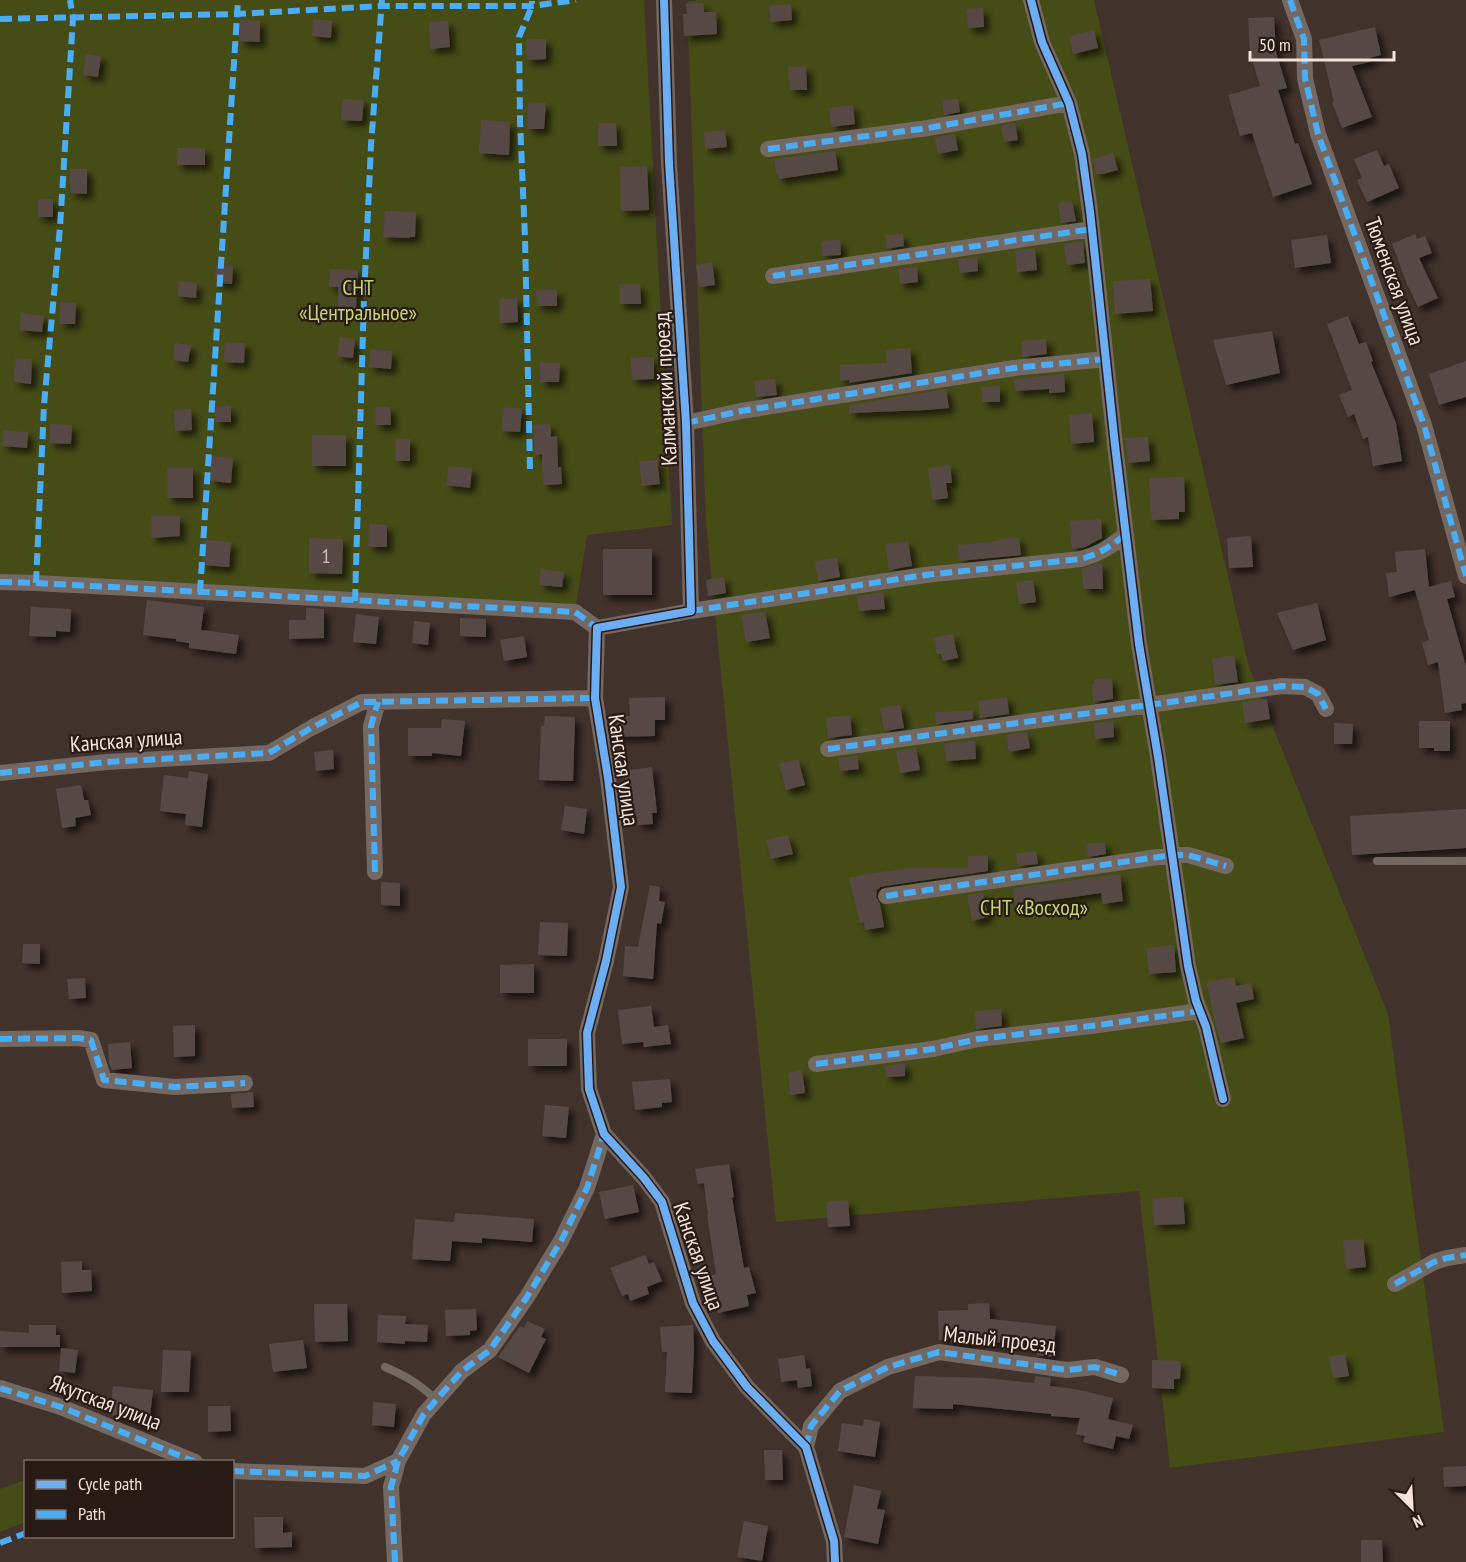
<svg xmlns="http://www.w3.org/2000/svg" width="1466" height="1562" viewBox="0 0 1466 1562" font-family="'PT Sans Narrow',sans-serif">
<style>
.green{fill:#464c16}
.building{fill:#574944;filter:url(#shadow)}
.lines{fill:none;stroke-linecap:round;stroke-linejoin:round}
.service{stroke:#746863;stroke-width:8}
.minor{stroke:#746863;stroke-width:16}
.quiet{stroke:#49aef6;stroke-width:6;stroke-dasharray:12 6;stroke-linecap:butt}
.cycleway-casing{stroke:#281a15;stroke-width:11}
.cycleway{stroke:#6dadf4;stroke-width:8}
.labels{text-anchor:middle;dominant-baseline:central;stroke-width:4.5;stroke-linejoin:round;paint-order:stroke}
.number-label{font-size:20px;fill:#cebcb4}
.street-label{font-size:22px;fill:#f5e2da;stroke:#281a15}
.park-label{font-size:22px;fill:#c5d575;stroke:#281a15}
</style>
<defs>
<filter id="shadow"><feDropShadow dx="5.5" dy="5.5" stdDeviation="3" flood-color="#0009"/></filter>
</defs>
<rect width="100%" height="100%" fill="#42322c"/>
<path class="green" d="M0,0H644L672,525L587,535L575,612L0,582Z
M698,0H1094L1249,667L1388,1014L1444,1432L1170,1468L1139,1191L776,1222L706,523L687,2Z
M25,1480V1522L0,1532V1489Z"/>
<path class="building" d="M703,3L704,12H716L717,34L684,36L683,14H687L686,4Z
M791,4L792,20L771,22L769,6Z
M983,8L984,27L968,28L966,9Z
M1274,17L1276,52L1287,88L1278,90L1295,144L1298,143L1312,184L1273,197L1252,133L1240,136L1228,95L1260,86L1250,52L1248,18Z
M313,19L332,21L331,38L312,36Z
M240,20L260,21V42L239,41Z
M448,21L450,47L430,49L429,22Z
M1375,27L1381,55L1369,58L1370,62L1352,66L1372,117L1342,128L1332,102H1334L1319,40Z
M1094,30L1098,48L1073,54L1069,36Z
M526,39H546V59L527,60Z
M86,54L101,56L98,77L83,75Z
M806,66L807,90H790L788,67Z
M342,99L364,100L362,121L341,120Z
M958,99L960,112L944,115L942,100Z
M528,102L546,103L544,129H527Z
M853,105L855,124L831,127L829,108Z
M481,120L510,122L509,155L479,153Z
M598,123H616L617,146H598Z
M1015,123L1018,140L1004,142L1001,126Z
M725,130L727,147L705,149L704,132Z
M955,134L958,150L938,154L935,137Z
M177,148H205V165H177Z
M1377,150L1384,166L1389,164L1399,188L1367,202L1357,180L1362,178L1354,159Z
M835,151L838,170L779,179L778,173H776L774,159Z
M1113,153L1118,170L1103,174H1096L1093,159Z
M647,166L649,210L621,211L620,167Z
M70,169H87V194L70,193Z
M38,199H53V217H38Z
M1072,201L1076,221L1061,223L1058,203Z
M385,211L416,212L415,237H410V238L383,237Z
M903,234L904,246L886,249L885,235Z
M1415,234L1417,239L1425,236L1432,253L1419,258L1438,298L1418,307L1407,284L1392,244Z
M1327,235L1331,263L1295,268L1291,240Z
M840,240L841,255L822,256L821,241Z
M1083,241L1085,263L1067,265L1064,244Z
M1035,248L1037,270L1017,272L1015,251Z
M977,257L978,271L960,273L958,259Z
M712,262L715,285L699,287L696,265Z
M216,265L233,266L232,284L215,283Z
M917,267L918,282L900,284L898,269Z
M330,269L358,270L356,308L338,307V287H329Z
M1150,279L1153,311L1115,314L1113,281Z
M179,281L197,283L196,298L177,296Z
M619,284H640L641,304H619Z
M536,290H557V306H537Z
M517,298L518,322L499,323V299Z
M60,302L76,303L75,324H59Z
M21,313L44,316L42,332L19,330Z
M1348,316L1359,344L1366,342L1373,361L1371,362L1396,423L1402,461L1373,466L1368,437L1363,439L1354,414L1348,417L1339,395L1352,390L1327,324Z
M1272,331L1280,373L1226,385L1213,340Z
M340,337L355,339L353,358L337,356Z
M1046,339L1047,354L1022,357L1021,341Z
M225,342L245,343L244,363L223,362Z
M175,343L191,345L188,362L173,360Z
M910,348L912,373L849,383V380L840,381V365L887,363L886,350Z
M371,349L392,351L391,369L369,367Z
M654,357V379L632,380L631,358Z
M15,358L32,359L31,384L14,382Z
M1466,361V397L1439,405L1429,374Z
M540,362L560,363L559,382H540Z
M1064,374L1065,392L1049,393V389L1015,391L1014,379Z
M775,379L777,395L756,397L754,381Z
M1000,386V402H982L981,387Z
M946,389L949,408L926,410L849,413V405Z
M215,406H231V422H215Z
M375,407H390L391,425H375Z
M503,407L522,408L520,432L502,431Z
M191,409L192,430L175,431L174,410Z
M1092,413L1094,442L1071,444L1069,415Z
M50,424L72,425L71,444L49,443Z
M550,424L551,437L557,436L558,467H561L562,484L543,485L542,454L535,455L533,425Z
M3,430L28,432L27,448L2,446Z
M312,435H346V466H312Z
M1148,437L1150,461L1128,463L1125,438Z
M395,439H410V461H395Z
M212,456L233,458L231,483L210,481Z
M657,460L660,484L642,486L639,462Z
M950,465L952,483H946L948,498L932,500L928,468Z
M449,466L472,468L470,488L446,485Z
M167,468H193V498H167Z
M1184,477L1185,512H1179V519L1151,520L1149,478Z
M151,516H180V536L151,538Z
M1101,519L1102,538L1085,547L1072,549L1070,521Z
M369,524L387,525V547H368Z
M1251,536L1253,567L1229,568L1227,538Z
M1019,537L1021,555L959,561L958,545L999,541V539Z
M309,538L343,539L342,574L309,573Z
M204,540L231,542L229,567L202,565Z
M908,541L912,566L889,570L885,544Z
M603,549H652V595H603Z
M1425,549L1429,587L1451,581L1455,597L1447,599L1466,666V703L1461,704L1462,710L1445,713L1438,662L1428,665L1422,643L1429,640L1415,590L1389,597L1386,573L1397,572L1395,552Z
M837,558L840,577L818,581L815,561Z
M1102,562L1103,589H1083L1082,569Z
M541,569L564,572L562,587L539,585Z
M724,577L726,593L708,596L706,580Z
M1033,580L1036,602L1019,604L1016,582Z
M883,592L885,609L859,611L857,596Z
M147,600L204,607L201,630L239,635L236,654L189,648V643L176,641V639L143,635Z
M1317,603L1326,640L1293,650L1277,613Z
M31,607L71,609L70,632L56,631V637L29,636Z
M306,608L324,609V638L289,639V620H306Z
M765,611L770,638L746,642L741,615Z
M356,614L379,617L376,644L353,642Z
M460,618L486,619V637L460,636Z
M414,621L430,623L428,645L412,643Z
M953,634L958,658L943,661L941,654H937L933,638Z
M524,636L527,657L504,661L500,640Z
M1234,655L1238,682L1215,685L1212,659Z
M1112,678L1113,699L1093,702L1092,684H1095V679Z
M665,697V720H655V736L612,737L609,717L630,716L629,698Z
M1007,697L1009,714L980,718L978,701Z
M1267,699L1270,719L1245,723L1242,702Z
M900,705L904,728L884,731L880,708Z
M973,710V719L936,724L935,712Z
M850,715L852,735L828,738L826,718Z
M545,716L575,717L573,781L539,780L541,726H544Z
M442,719L465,721L461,756L432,753V756H408V728H441Z
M1113,721L1114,737L1095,739L1094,723Z
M1419,721H1450V751H1434V748H1419Z
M1334,723L1353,724L1352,744H1334Z
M1027,732L1030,748L1009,752L1006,735Z
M975,740L976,759L946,761L944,744Z
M916,748L920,770L900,773L896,751Z
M333,750L334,769L316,771L314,752Z
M857,756L859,769L840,771L838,758Z
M798,759L805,785L786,790L779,764Z
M652,767L657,813H652L653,824L638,825L636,815L625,816L621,788H626L624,771Z
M189,771L208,774L202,827L185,825L186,814L160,811L164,775L188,778Z
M81,785L84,800H88L91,815L75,818L76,826L62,828L56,789Z
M565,806L587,809L584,834L561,830Z
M1466,809V848L1352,855L1350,816Z
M788,835L793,854L771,859L766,840Z
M1105,842L1106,854L1087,857L1086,844Z
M1036,851L1038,864L1018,866L1016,854Z
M988,855V871L885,886L880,887L877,890L876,897L880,904L884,927L865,930L864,922L860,923L849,878L866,874L911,868H968V856Z
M1120,874L1123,901L1103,904L1101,893L1031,903V906L1016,909L1013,888Z
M381,882L400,883V906L381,905Z
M650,885L660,887L659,901L665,902L661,924L657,923L653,979L623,976L625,946L638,947Z
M983,893L988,917L972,921L967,895Z
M540,922L568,923L567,956L538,955Z
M23,944H40V964L22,963Z
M1174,945L1176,972L1149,974L1146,948Z
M534,964V993H500V965Z
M1234,977L1236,986L1251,983L1254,999L1236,1003L1244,1038L1221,1043L1214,1018L1207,982Z
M85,978L86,998L69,999L67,979Z
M651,1006L654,1027L668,1025L671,1044L644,1047L643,1042L622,1044L618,1010Z
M1001,1009L1002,1026L976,1029L975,1011Z
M195,1025V1056L174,1057L173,1026Z
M528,1039H567V1066H528Z
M130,1042L132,1068L112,1070L109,1063L108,1044Z
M905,1063V1076L886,1077L885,1066Z
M802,1070L805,1093L790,1095L788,1073Z
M670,1079L672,1102L662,1103V1107L635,1110L632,1082Z
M253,1092L254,1107L232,1108L231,1094Z
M545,1105L569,1107L566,1138L542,1136Z
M729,1164L734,1197L732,1198L744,1268L749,1267L756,1293L747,1295L749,1306L718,1313L710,1276L716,1274L707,1215H708L704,1183L698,1184L695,1169Z
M633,1185L639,1212L605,1219L599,1192Z
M1183,1197L1185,1224L1154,1225L1152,1198Z
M848,1200L850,1226L828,1227L826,1202Z
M455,1213L534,1219L532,1242L482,1238V1243L452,1241L450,1261L412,1259L415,1219L454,1222Z
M1363,1239L1366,1267L1346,1269L1343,1240Z
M645,1255L649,1264L654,1262L662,1281L647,1287L649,1294L630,1301L628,1294L622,1296L610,1268Z
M82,1261V1270H91L92,1291L62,1293L61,1262Z
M989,1303L990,1319L1056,1326L1053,1357L1037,1355L1038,1346L969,1340V1345H963L951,1343L950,1340H939L938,1311L968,1310V1304Z
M314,1304H347L348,1341L315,1342Z
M476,1309L477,1330L470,1331V1335L446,1336L445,1310Z
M378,1315L406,1316L405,1324L428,1325L427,1342L405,1341V1344L377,1342Z
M527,1321L545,1329L541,1337L546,1339L529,1373L498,1357L520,1326L524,1328Z
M29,1325H56V1335H60V1347H0V1331L29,1333Z
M693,1325L694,1347L692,1393L665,1392L667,1352H662L660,1327Z
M303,1340L307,1368L273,1372L269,1344Z
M61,1348L78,1350L75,1373L59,1371Z
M163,1350L191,1351L189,1392H161Z
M1345,1354L1349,1376L1333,1378L1329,1357Z
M804,1355L806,1369L810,1368L812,1386L798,1388L797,1380L781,1382L778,1359Z
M1152,1360L1181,1361L1180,1379H1174V1389L1152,1388Z
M915,1376L986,1378L1034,1383L1035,1376L1051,1378L1050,1386L1075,1389L1113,1398L1108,1419L1133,1425L1129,1439L1116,1436L1113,1449L1083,1442L1085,1436L1076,1434L1080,1418L1051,1416V1414L953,1404V1409L913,1408Z
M113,1386L153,1390L149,1424L131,1422V1417L110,1415Z
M373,1402L396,1404L394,1427L372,1425Z
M208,1406H230L231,1431L208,1432Z
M864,1419L880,1422L875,1457L838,1451L842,1423L863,1426Z
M764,1450H782L783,1480H765Z
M1466,1466V1486L1444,1487L1443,1467Z
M854,1485L881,1491L877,1509L885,1510L878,1544L844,1537Z
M254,1517H283V1533L292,1532V1547L255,1548Z
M744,1521L768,1526L762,1561L737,1557Z
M1361,1540H1382L1383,1562H1361Z"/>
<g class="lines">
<path class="service" d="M1377,861H1466
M385,1367C406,1376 420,1384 436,1400"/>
<path class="minor" d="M664,0L669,163L686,423L691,611L597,628L595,698L608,778L621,887L606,961L587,1033L589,1089L604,1134L644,1178L662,1202L693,1303L713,1341L747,1387L806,1447L834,1541L835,1562
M1031,0L1042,42L1069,103L1082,154L1090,211L1115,445L1139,644L1158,757L1188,966L1196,1001L1206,1027L1223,1099
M1290,0L1304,39L1305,78L1318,134L1424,425L1466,576
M768,149L928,128L1069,103
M773,276L1092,229
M686,423L741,411L1014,368L1106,359
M0,582L36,583L575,612L597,628
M691,611L925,575L1081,559C1101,553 1110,547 1126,534
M828,749L1149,705L1282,686L1305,687L1318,694L1326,709
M0,773L107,762L269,753L311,728L362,702L595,698
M375,872L371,726L378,702
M886,896L1172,855H1188L1226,866
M0,1039L78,1038L91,1040L104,1080L175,1087L245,1083
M816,1064L933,1049L978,1039L1091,1026L1200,1011
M1395,1284L1434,1262L1447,1258L1466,1255
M0,1388L61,1407L195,1462
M806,1447L811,1426L840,1391L888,1367L939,1352L1067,1370L1095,1367L1121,1375
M232,1471L365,1476L398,1461
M395,1562L391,1487L398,1461L424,1414L462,1371L490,1350L527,1297L561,1241L587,1188L604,1134"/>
<path class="quiet" d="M1290,0L1304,39L1305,78L1318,134L1424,425L1466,576
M0,19L237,14L382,6H532L576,0
M768,149L928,128L1069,103
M773,276L1092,229
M686,423L741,411L1014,368L1106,359
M530,469L525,238L520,121L519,37L532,6V1
M0,582L36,583L575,612L597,628
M36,583L44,405L60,227L73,18L70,0
M200,592L238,0
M355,601L364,298L371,145L382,0
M691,611L925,575L1081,559C1101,553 1110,547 1126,534
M828,749L1149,705L1282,686L1305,687L1318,694L1326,709
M0,773L107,762L269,753L311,728L362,702L595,698
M375,872L371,726L378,702
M886,896L1172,855H1188L1226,866
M0,1039L78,1038L91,1040L104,1080L175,1087L245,1083
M816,1064L933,1049L978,1039L1091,1026L1200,1011
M1395,1284L1434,1262L1447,1258L1466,1255
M0,1388L61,1407L195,1462
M806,1447L811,1426L840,1391L888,1367L939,1352L1067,1370L1095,1367L1121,1375
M232,1471L365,1476L398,1461
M0,1543L26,1533
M395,1562L391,1487L398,1461L424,1414L462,1371L490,1350L527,1297L561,1241L587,1188L604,1134"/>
<g class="cycleway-casing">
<path id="cycleway" d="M664,0L669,163L686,423L691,611L597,628L595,698L608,778L621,887L606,961L587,1033L589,1089L604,1134L644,1178L662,1202L693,1303L713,1341L747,1387L806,1447L834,1541L835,1562
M1031,0L1042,42L1069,103L1082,154L1090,211L1115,445L1139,644L1158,757L1188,966L1196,1001L1206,1027L1223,1099"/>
</g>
<use href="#cycleway" class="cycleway"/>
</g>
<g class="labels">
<g class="number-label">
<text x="326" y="556">1</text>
</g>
<g class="street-label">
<text transform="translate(1395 281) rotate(70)">Тюменская улица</text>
<text transform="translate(665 389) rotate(-93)">Калманский проезд</text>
<text transform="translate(126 740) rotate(-4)">Канская улица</text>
<text transform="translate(624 770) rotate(82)">Канская улица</text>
<text transform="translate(699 1256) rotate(71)">Канская улица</text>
<text transform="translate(1000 1339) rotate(6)">Малый проезд</text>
<text transform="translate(106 1402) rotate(21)">Якутская улица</text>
</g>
<g class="park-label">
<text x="358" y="287">СНТ<tspan x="358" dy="25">«Центральное»</tspan></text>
<text x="1034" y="907">СНТ «Восход»</text>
</g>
</g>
<rect x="24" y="1460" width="210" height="78" fill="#281a15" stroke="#7a6a64" stroke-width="1.5"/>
<rect x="36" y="1480" width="30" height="9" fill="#6dadf4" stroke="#7a6a64" stroke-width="1.5"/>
<text x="78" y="1490" font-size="18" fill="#f5e2da">Cycle path</text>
<rect x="36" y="1510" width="30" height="9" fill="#49aef6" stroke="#7a6a64" stroke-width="1.5"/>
<text x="78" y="1520" font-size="18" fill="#f5e2da">Path</text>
<g transform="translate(1412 1508) rotate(156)" stroke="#281a15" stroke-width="4.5" paint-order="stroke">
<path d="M0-4.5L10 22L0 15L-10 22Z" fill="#f5e2da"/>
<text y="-9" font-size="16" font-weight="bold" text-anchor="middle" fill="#f5e2da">N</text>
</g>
<path d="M1250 51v9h144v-9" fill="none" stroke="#f5e2da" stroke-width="3"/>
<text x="1259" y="51" font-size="18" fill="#f5e2da" stroke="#281a15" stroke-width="4.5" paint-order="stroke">50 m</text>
</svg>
